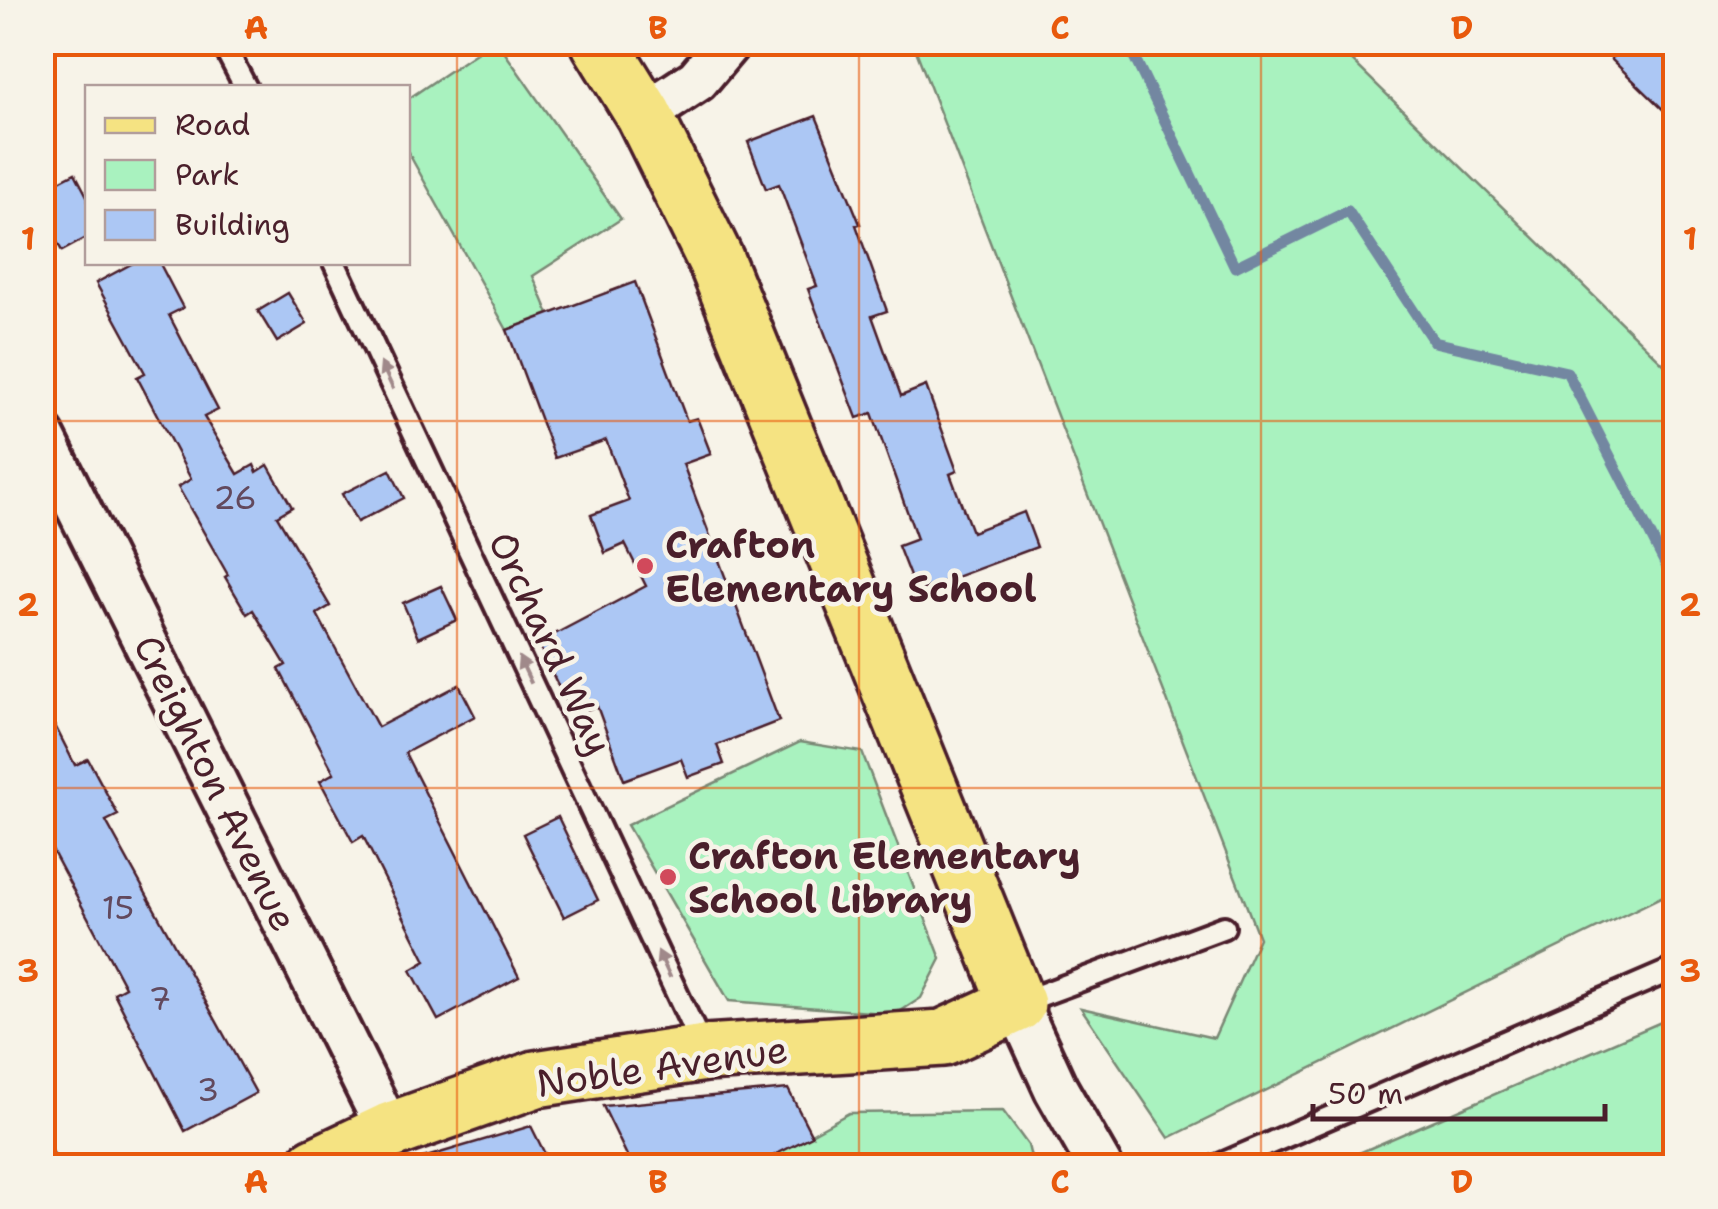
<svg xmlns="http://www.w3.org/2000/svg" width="1718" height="1209" viewBox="0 0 1718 1209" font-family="'Shantell Sans',sans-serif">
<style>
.green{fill:#a9f2bf;stroke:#7a8875;stroke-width:2.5}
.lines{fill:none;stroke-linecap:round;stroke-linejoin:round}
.stream{stroke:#7387a1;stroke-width:11}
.building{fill:#acc7f4;stroke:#4a1f2b;stroke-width:2.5}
.lane-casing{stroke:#4a1f2b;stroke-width:28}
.street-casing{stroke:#4a1f2b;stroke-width:50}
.primary-casing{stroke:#4a1f2b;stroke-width:62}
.lane{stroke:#f7f3e8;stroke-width:20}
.street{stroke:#f7f3e8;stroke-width:42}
.primary{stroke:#f5e382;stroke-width:55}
.oneway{fill:#a0898a}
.grid{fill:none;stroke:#e8590c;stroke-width:2.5;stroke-opacity:0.55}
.poi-dot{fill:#d1495b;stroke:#f7f3e8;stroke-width:4}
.labels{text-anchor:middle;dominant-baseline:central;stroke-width:9;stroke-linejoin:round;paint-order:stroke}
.number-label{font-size:32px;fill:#62495d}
.poi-label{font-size:38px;font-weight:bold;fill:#4a1f2b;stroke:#f7f3e8;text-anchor:start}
.street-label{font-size:38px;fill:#4a1f2b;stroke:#f7f3e8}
.neatline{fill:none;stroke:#e8590c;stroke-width:4}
.grid-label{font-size:32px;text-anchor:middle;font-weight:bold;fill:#e8590c}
</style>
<rect width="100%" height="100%" fill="#f7f3e8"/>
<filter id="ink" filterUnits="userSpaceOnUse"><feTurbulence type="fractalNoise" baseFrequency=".01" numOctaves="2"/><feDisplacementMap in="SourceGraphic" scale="20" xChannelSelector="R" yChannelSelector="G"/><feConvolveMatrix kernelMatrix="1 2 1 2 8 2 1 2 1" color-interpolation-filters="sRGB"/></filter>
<g filter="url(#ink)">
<path class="green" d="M928,42L1334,43L1675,375V890L1169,1138L1081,1008L1214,1038L1259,938L915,48Z
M491,43H498L621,219L533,276L549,314L507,330L408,152V99Z
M800,742L862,752L941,959L921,998L896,1014L729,1001L627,825Z
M1675,1016V1166H1329Z
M1003,1111L1028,1145L1033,1166H753L849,1113Z"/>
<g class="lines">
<path class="stream" d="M1127,42L1235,267L1348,211L1434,342L1567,372L1676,585"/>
</g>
<path class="building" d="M1627,42H1666L1676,52V122L1611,59Z
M816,116L860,224L856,225L887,311L872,316L901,396L926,386L957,471L950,474L972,532L1024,512L1037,547L916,592L898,546L917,539L872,413L857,418L808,289L817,286L779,184L766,189L748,142Z
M75,173L88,198V237L62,251L42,214V190Z
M135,262H159L183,308L169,315L218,410L204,417L238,474L254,465L257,472L268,465L292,507L277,516L330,606L317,614L378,727L459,685L475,716L405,753L519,977L438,1020L411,970L426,961L363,836L353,842L320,781L334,773L279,669L286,665L253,610L247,614L225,577L228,575L178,487L191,479L137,377L145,373L96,283Z
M635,282L687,421L697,418L711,454L683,464L779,721L717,745L724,764L688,777L681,759L624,780L597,706L572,715L538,643L646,586L625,544L605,553L591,515L629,501L606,440L555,458L507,330Z
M288,293L307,324L277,342L258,311Z
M390,470L404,498L357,522L342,494Z
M441,586L457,620L418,638L403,603Z
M42,700L75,765L88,759L118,815L106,821L256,1093L185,1131L114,993L125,987L52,850L42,855Z
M558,817L598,900L564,917L523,834Z
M788,1089L812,1136L753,1166H632L603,1106Z
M531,1126L551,1166H424L423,1158Z"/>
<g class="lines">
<g class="lane-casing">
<path id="lane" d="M222,42L246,88
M334,262L704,1051
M1019,1003L1224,927
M42,1159L46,1166
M1217,1166L1676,968"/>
</g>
<g class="street-casing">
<path id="street" d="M644,115L697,80L729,42
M42,435L389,1131
M1017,1004L1056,1089L1100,1166"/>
</g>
<g class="primary-casing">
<path id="primary" d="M315,1166L389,1131L536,1079L705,1053L943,1038L1017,1004L716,261L644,115L599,42"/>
</g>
<use href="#lane" class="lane"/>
<use href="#street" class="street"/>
<use href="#primary" class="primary"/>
</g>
<defs><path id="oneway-solid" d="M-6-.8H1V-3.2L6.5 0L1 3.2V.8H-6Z" transform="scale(2.5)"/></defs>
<g class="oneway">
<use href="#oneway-solid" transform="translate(387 376) rotate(-115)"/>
<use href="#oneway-solid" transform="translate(525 670) rotate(-115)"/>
<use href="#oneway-solid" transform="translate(664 964) rotate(-115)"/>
</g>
</g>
<path class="grid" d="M457,42V1166M859,42V1166M1261,42V1166M42,421H1676M42,788H1676"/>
<g class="poi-dot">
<circle cx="645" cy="566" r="10"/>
<circle cx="668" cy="877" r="10"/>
</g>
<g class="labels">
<g class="number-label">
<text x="235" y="497">26</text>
<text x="118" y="907">15</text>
<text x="160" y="998">7</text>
<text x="208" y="1089">3</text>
</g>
<g class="poi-label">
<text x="665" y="544">Crafton<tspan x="665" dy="44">Elementary School</tspan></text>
<text x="688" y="855">Crafton Elementary<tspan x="688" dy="44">School Library</tspan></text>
</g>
<g class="street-label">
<text transform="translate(551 643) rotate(65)">Orchard Way</text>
<text transform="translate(216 783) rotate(64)">Creighton Avenue</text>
<text transform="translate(662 1066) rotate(-8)">Noble Avenue</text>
</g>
</g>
<rect width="1718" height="1209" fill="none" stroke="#f7f3e8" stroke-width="110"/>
<rect x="85" y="85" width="325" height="180" fill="#f7f3e8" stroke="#b29e9c" stroke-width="2.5"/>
<rect x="105" y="118" width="50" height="15" fill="#f5e382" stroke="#b29e9c" stroke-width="2.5"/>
<text x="175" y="135" font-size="30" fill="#4a1f2b">Road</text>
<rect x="105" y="160" width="50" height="30" fill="#a9f2bf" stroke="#b29e9c" stroke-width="2.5"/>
<text x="175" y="185" font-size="30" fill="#4a1f2b">Park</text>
<rect x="105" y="210" width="50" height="30" fill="#acc7f4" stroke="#b29e9c" stroke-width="2.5"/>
<text x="175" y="235" font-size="30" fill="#4a1f2b">Building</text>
<path d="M1313 1104v15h292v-15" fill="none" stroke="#4a1f2b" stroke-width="5"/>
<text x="1328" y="1104" font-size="30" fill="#4a1f2b" stroke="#f7f3e8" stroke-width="8" paint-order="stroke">50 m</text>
<rect x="55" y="55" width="1608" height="1099" class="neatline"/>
<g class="grid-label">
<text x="256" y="39">A</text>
<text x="658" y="39">B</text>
<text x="1060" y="39">C</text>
<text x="1462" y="39">D</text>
<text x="28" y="250">1</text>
<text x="1690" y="250">1</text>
<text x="28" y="616">2</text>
<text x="1690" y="616">2</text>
<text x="28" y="982">3</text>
<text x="1690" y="982">3</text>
<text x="256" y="1193">A</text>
<text x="658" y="1193">B</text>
<text x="1060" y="1193">C</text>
<text x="1462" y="1193">D</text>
</g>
</svg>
